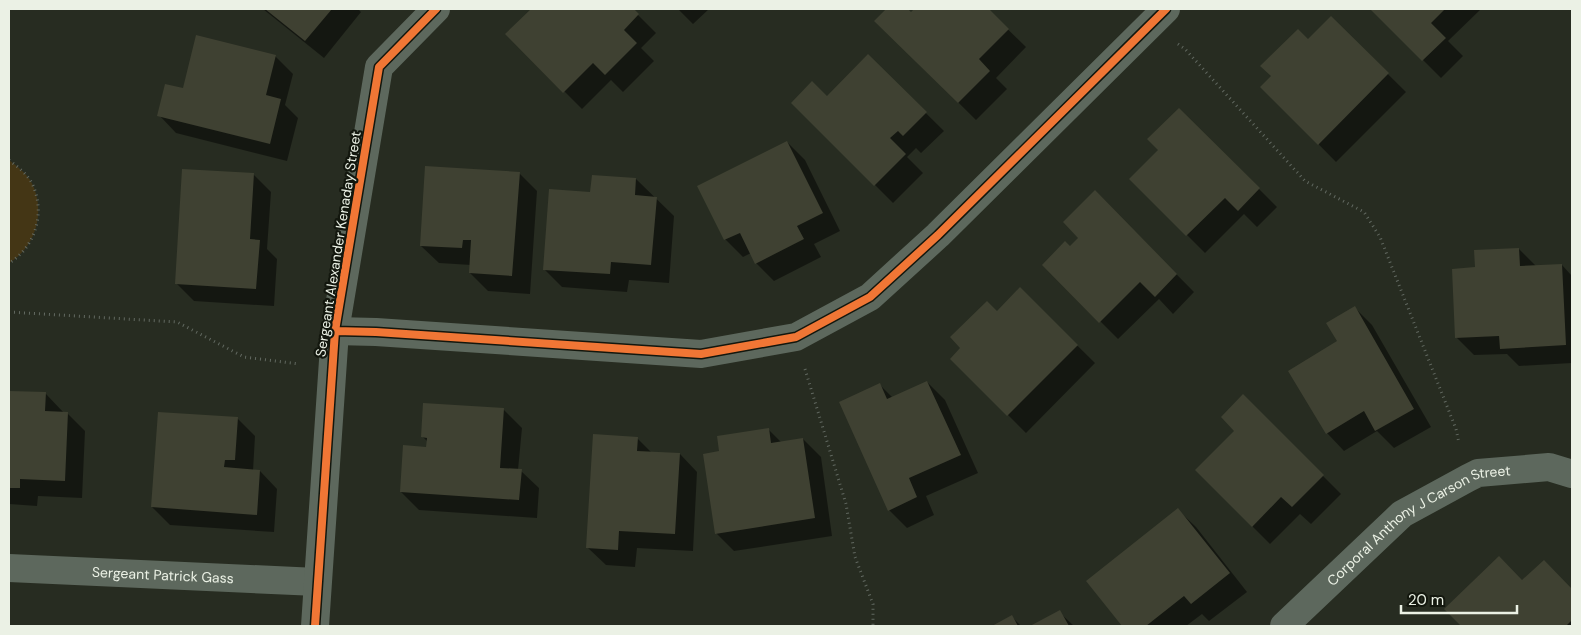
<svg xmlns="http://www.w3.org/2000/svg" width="1581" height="635" viewBox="0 0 1581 635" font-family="'DM Sans',sans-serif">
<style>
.green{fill:#443615}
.shadow{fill:#0007}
.building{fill:#3f4132}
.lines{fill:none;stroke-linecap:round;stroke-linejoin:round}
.path{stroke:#626961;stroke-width:3;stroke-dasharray:1 4;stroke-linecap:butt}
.street{stroke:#5d685d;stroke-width:28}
.cycleway-casing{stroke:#13170e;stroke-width:11}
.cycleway{stroke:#f07635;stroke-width:8}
.labels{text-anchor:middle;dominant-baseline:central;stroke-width:4.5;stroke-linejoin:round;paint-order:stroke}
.street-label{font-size:14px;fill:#ebf1e5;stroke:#13170e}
</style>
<rect width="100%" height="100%" fill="#272c21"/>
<path class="green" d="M9,160C19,168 30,176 34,188C45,216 34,248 9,263Z"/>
<path class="shadow" d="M263,9H358L361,12L324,58Z
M533,9H632L656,33L641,48L654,61L623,92L611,80L582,109L507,34Z
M678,9H709L693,24Z
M888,9H907L911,14L916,9H987L1026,47L996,78L1007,89L976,120L876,21Z
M1372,9H1481L1448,41L1463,56L1441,78Z
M1331,18L1406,92L1336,162L1262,87Z
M275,56L293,74L285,105L298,118L287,161L176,133L159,115L184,89Z
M868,56L944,131L921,153L916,148L907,157L923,173L893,203L793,103L827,98Z
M1179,109L1277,207L1257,227L1244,214L1205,253L1131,179L1160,150Z
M787,142L805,160L840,231L814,244L821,257L774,281L756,263L751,253L743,257L725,239Z
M519,173L537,191L530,294L488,291L470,273L471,265L439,263L421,246Z
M253,174L271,192L267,249L277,259L274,306L194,301L176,283Z
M636,179L674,216L669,283L629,280L627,292L562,287L544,269L591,194Z
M1095,192L1194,292L1173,314L1159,299L1118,339L1044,265L1070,248L1080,238Z
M1519,249L1536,266L1562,265L1572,276V363L1519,366L1507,354L1474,355L1456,337L1476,269Z
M1020,289L1095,363L1026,433L952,359Z
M1354,307L1372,325L1431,427L1394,448L1377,431L1344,451L1327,433L1339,342Z
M927,382L945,400L978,473L926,496L934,515L907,528L889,510L880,385L893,398Z
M9,392L46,394L64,413H67L85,431L82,498L38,496L37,506L9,504Z
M1243,396L1341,494L1311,524L1300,514L1270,544L1196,470L1235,431Z
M504,410L522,428L518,470L521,471L539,488L537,518L419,510L401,492L428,448V442L422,436Z
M237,418L255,436L253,471H260L277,489L274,532L170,525L152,507Z
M768,429L781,442L803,439L821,457L832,536L734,551L716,533L721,452Z
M637,438L652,453L680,454L697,472L693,551L637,548L635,567L606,565L588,548Z
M1178,510L1196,527L1247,592L1209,621L1202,614L1186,626H1124L1088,581Z
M1544,562L1572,591V626H1462L1446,609L1523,582Z
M1059,612L1074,626H1033Z
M1012,617L1021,626H995Z"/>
<path class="building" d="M265,9H332L305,41Z
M531,9H634L639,14L624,30L637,43L605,75L593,63L563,93L505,34Z
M886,9H908L911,12L914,9H989L1009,29L979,59L990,71L958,103L874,21Z
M1370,9H1445L1431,23L1446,38L1422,61Z
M1331,16L1389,73L1318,145L1260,87L1271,76L1260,66L1298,29L1308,39Z
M196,35L276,55L266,95L281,99L270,144L157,116L165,84L183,88Z
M868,54L927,112L903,136L898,131L890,138L906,154L874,186L791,103L812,81L827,96Z
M1179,108L1260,188L1238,211L1225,198L1186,236L1129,179L1158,150L1147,139Z
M787,141L823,213L797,226L804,239L755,264L740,233L724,240L697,186Z
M425,166L520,172L512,276L469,273L471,240H463L462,248L420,246Z
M182,169L254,173L250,239L260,240L256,289L175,284Z
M592,175L636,178L635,195L657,197L651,265L611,262L610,274L543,270L549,189L590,192Z
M1095,190L1177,274L1155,297L1140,282L1099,323L1042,265L1065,241L1070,246L1078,238L1063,222Z
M1519,248L1520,266L1562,264L1566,345L1500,349L1499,336L1455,338L1452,269L1475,267L1474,250Z
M1020,287L1078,345L1007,416L950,359L960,348L950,337L987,301L997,311Z
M1355,306L1414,409L1375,431L1364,411L1326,434L1288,371L1337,341L1326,323Z
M927,381L961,455L909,478L917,497L888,511L839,402L880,383L887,399Z
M9,391L46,392L45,411L68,412L65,481L20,479V488H9Z
M1243,394L1324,475L1292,507L1281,497L1252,527L1195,470L1234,431L1221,417Z
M423,403L504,408L500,468L522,469L519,500L400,492L403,445L426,447L427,438L421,437Z
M158,412L238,417L235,460H225L224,467L260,470L257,515L151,507Z
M769,428L771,443L803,438L815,518L715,534L703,454L719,451L717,436Z
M593,434L638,437L637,451L680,453L675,534L619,531L618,550L586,548Z
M1178,508L1230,573L1191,604L1184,596L1146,626H1122L1086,581Z
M1499,556L1522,580L1544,560L1572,589V620L1566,626H1461L1444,609Z
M1060,610L1069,626H1030Z
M1012,615L1018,626H992Z"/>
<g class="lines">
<path class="path" d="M1178,44L1185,49L1305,181L1364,212L1380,237L1456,429L1459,443
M9,160C19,168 30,176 34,188C45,216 34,248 9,263
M9,312L177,322L244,357L299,364
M805,369L846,504L855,557L873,604V626"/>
<g class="street">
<path d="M335,331L376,332L701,354L796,337L870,297L938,235L1166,9"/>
<path id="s1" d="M9,568L317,582"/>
<path d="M315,626L335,331L379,67L436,9"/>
<path id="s2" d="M1284,626L1402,514L1468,478L1478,473L1549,467L1572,474"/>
</g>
<g class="cycleway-casing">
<path id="cycleway" d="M335,331L376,332L701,354L796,337L870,297L938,235L1166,9
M315,626L335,331L379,67L436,9"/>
</g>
<use href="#cycleway" class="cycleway"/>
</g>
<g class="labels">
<g class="street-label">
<text transform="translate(338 244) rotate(-81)">Sergeant Alexander Kenaday Street</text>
<text stroke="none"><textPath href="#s2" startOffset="172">Corporal Anthony J Carson Street</textPath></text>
<text stroke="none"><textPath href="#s1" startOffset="154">Sergeant Patrick Gass</textPath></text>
</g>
</g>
<rect width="1581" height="635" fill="none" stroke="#ebf1e5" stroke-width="20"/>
<path d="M1401 605v8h116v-8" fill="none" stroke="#ebf1e5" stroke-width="2.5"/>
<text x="1408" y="605" font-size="15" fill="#ebf1e5" stroke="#13170e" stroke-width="4" paint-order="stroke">20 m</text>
</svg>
